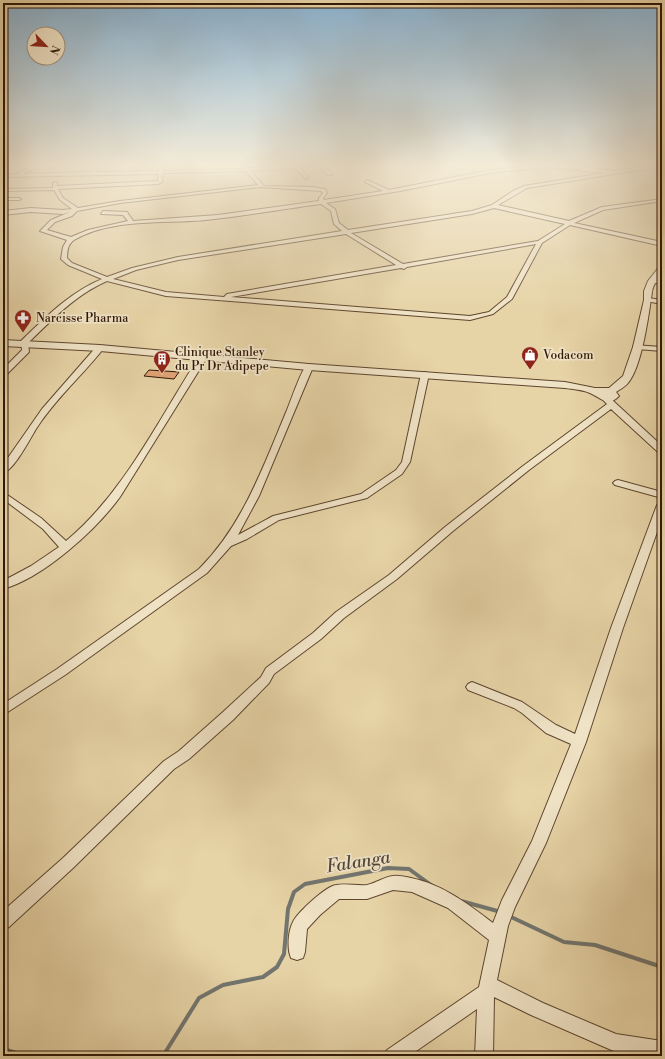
<svg xmlns="http://www.w3.org/2000/svg" width="665" height="1059" viewBox="0 0 665 1059" font-family="'Libre Bodoni',serif">
<style>
.lines{fill:none;stroke-linecap:round;stroke-linejoin:round}
.stream{stroke:#72756f;stroke-width:4}
.building{fill:#e1a376;stroke:#311707}
.minor-casing{stroke:#5e462f;stroke-width:2}
.tertiary-casing{stroke:#5e462f;stroke-width:2}
.minor{fill:#efe2c5;fill-rule:evenodd}
.tertiary{fill:#efe2c5;fill-rule:evenodd}
.labels{text-anchor:middle;dominant-baseline:central;stroke-width:3.5;stroke-linejoin:round;paint-order:stroke}
.far-poi-label{font-size:12px;fill:#311707;stroke:#efe2c5;text-anchor:start}
.near-water-label{font-size:18px;font-style:italic;fill:#51463b;stroke:#efe2c5}
</style>
<rect width="100%" height="100%" fill="#e6d3a6"/>
<filter id="stains"><feTurbulence type="fractalNoise" baseFrequency=".005" numOctaves="4"/><feColorMatrix values="0 0 0 0 .2 0 0 0 0 .09 0 0 0 0 .02 0 0 0 .5 -.17"/></filter>
<radialGradient id="worn" r=".72"><stop offset=".6" stop-color="#630" stop-opacity="0"/><stop offset="1" stop-color="#630" stop-opacity=".3"/></radialGradient>
<g class="lines">
<path class="stream" d="M461,901L501,912
M509,916L564,942L595,945L662,967
M3,1049L27,1056
M163,1056L199,998L223,985L263,977L277,967L284,954L288,909L294,892L305,884L388,868L409,869L431,885"/>
</g>
<path class="building" d="M149,370L179,372L174,379L144,376Z"/>
<g class="lines">
<g class="minor-casing">
<path id="minor" d="M39,164H45L22,174L91,172C95,166 100,164 107,164L95,172L158,171L160,164H165L163,171L244,169L243,167L245,166L249,168L327,164L322,166L332,173V175H328L317,166L300,167L308,178L306,179L295,168L251,171L264,186L312,187L325,189L327,193L323,198L324,200L383,191L365,182L367,180L389,190L490,170L527,166L563,165L615,171L645,167L662,168V170L645,169L527,188L498,205L569,221L602,207L662,199V201L603,210L574,223L662,242V246L570,225L542,243L512,299L493,314L470,320L166,296L107,281C75,295 53,319 28,343L29,352L6,375H3V369L22,350L21,341C46,317 69,293 102,279L68,265L61,259L63,247L67,240L40,231L51,220L70,212L63,214L31,212L3,215V211L31,208L63,210L72,209L60,200L54,190L3,191V189L53,188V183L55,182L57,183V186L158,181V174L3,177V175L20,174L19,172ZM546,167L604,173L524,186L513,191L492,205L472,211L348,230L339,223L335,209L326,203L400,191L490,173ZM246,171L258,185L120,201L78,208L63,198L58,189L158,184L162,182L163,173ZM261,187L321,191L323,193L319,198V201L218,215L133,221L127,212L103,211L101,214L123,215L128,221L88,230L71,237L47,230L55,222L72,216L77,211L120,203ZM321,204L331,211L334,224L342,231L178,257L132,268L107,277L72,263L67,258C67,251 68,244 74,240C111,218 165,224 206,220C245,216 283,209 321,204ZM494,208L565,224L538,241L403,264L351,233L472,214ZM346,234L396,265L227,294L224,297L166,292L113,279L136,270L178,260ZM536,244L507,297L489,312L470,316L231,297L401,268L404,269L407,267Z
M426,164H441L428,166Z
M3,198H19L21,199L19,200H3Z
M652,279L662,280V284L650,282L649,281Z
M648,298L662,300V304L646,301V299Z
M634,345L662,347V351L637,349L633,347Z
M97,346L104,348C82,376 55,399 36,429C30,439 14,470 3,473V465L42,409Z
M201,354L208,356L120,497C96,530 43,578 3,589V581L31,566L59,547L43,529L3,499V492L41,518L66,541C125,492 159,418 201,354Z
M306,365H309L313,367L259,496L238,535L273,516L361,494L396,470L402,462L421,374L425,372L429,374L410,462L402,474L367,498L279,520L247,539L231,546L207,573L65,675L3,715V704L57,669L199,569C243,525 263,467 287,410C293,395 298,379 306,365Z
M604,398H610L662,446V454L659,453L611,409L529,470L453,531L397,579L344,618L321,639L274,674L269,683L233,720L189,759L174,769L73,868L9,927L3,930V911L63,858L164,761L179,751L223,712L261,677L266,668L313,633L336,612L389,575L445,527L523,466L607,404L603,400Z
M618,480L662,492V498L615,485L613,483L615,481Z
M662,502V518L623,628L586,742L546,843L515,907L508,926L497,980L543,1003L616,1034L662,1041V1056H642L616,1052L531,1015L494,997L493,1056H475L477,1009L409,1056H384L387,1050L479,987L489,940L448,908L412,892L393,890L367,899H339L320,915L307,929L305,952L303,958L297,960L291,958C287,949 288,931 293,922C297,913 326,886 336,885C346,883 357,886 367,885C376,883 384,877 393,876C398,875 406,877 411,878C442,884 468,904 493,923L502,900L532,841L571,744L546,733L522,713L514,708L468,690L466,687L468,684L472,682L522,702L556,725L575,734L611,628L657,505Z"/>
</g>
<g class="tertiary-casing">
<path id="tertiary" d="M659,267H662C662,277 653,282 652,292C649,313 642,367 628,383C625,387 619,390 616,392L619,396C608,408 600,397 590,393C583,390 573,389 565,388L309,370L100,351L3,346V340L100,345L309,364L565,382L595,388H609L623,376L633,347L644,300V291L648,281Z"/>
</g>
<use href="#minor" class="minor"/>
<use href="#tertiary" class="tertiary"/>
</g>
<linearGradient id="sky" x2="0" y2="1"><stop stop-color="#8ab4d3"/><stop offset="0.53" stop-color="#f4ebd7"/><stop offset="1" stop-color="#f4ebd7" stop-opacity="0"/></linearGradient>
<rect width="665" height="312" fill="url(#sky)"/>
<defs>
<g id="pharmacy-pin" transform="scale(0.9)"><path d="M0 17L-7.5 6A9.5 9.5 0 1 1 7.5 6Z" fill="#8f2418" stroke="#efe2c5"/><path d="M-2-6h4v4h4v4h-4v4h-4v-4h-4v-4h4Z" fill="#fff"/></g>
<g id="shop-pin" transform="scale(0.9)"><path d="M0 17L-7.5 6A9.5 9.5 0 1 1 7.5 6Z" fill="#8f2418" stroke="#efe2c5"/><path d="M-5-2.5h2.3a2.7 3.5 0 0 1 5.4 0H5L5.5 6h-11ZM-1.5-2.5h3a1.5 2.3 0 0 0-3 0Z" fill="#fff"/></g>
<g id="building-pin" transform="scale(0.9)"><path d="M0 17L-7.5 6A9.5 9.5 0 1 1 7.5 6Z" fill="#8f2418" stroke="#efe2c5"/><path d="M-4-6H4V6H1V3H-1V6H-4ZM-2.5-4.3h1.7v1.8h-1.7ZM.8-4.3h1.7v1.8H.8ZM-2.5-1h1.7V.8h-1.7ZM.8-1h1.7V.8H.8Z" fill="#fff"/></g>
</defs>
<g fill-rule="evenodd">
<use href="#pharmacy-pin" x="23" y="318"/>
<use href="#shop-pin" x="530" y="355"/>
<use href="#building-pin" x="162" y="359"/>
</g>
<g class="labels">
<g class="far-poi-label">
<text x="36" y="318">Narcisse Pharma</text>
<text x="175" y="352">Clinique Stanley<tspan x="175" dy="14">du Pr Dr Adipepe</tspan></text>
<text x="543" y="355">Vodacom</text>
</g>
<g class="near-water-label">
<text transform="translate(358 862) rotate(-9)">Falanga</text>
</g>
</g>
<rect width="665" height="1059" fill="none" stroke="#e6d3a6" stroke-width="16"/>
<rect x="4" y="4" width="657" height="1051" fill="none" stroke="#311707" stroke-width="2"/>
<rect x="8" y="8" width="649" height="1043" fill="none" stroke="#311707"/>
<g transform="translate(46 46) rotate(115)"><circle r="19" fill="#efe2c5" stroke="#a39179"/>
<path d="M0-3L7 15L0 10L-7 15Z" fill="#8f2418"/>
<text y="-6" font-size="11" font-weight="bold" text-anchor="middle" fill="#311707">N</text>
</g>
<rect width="100%" height="100%" filter="url(#stains)"/>
<rect width="100%" height="100%" fill="url(#worn)"/>
</svg>
